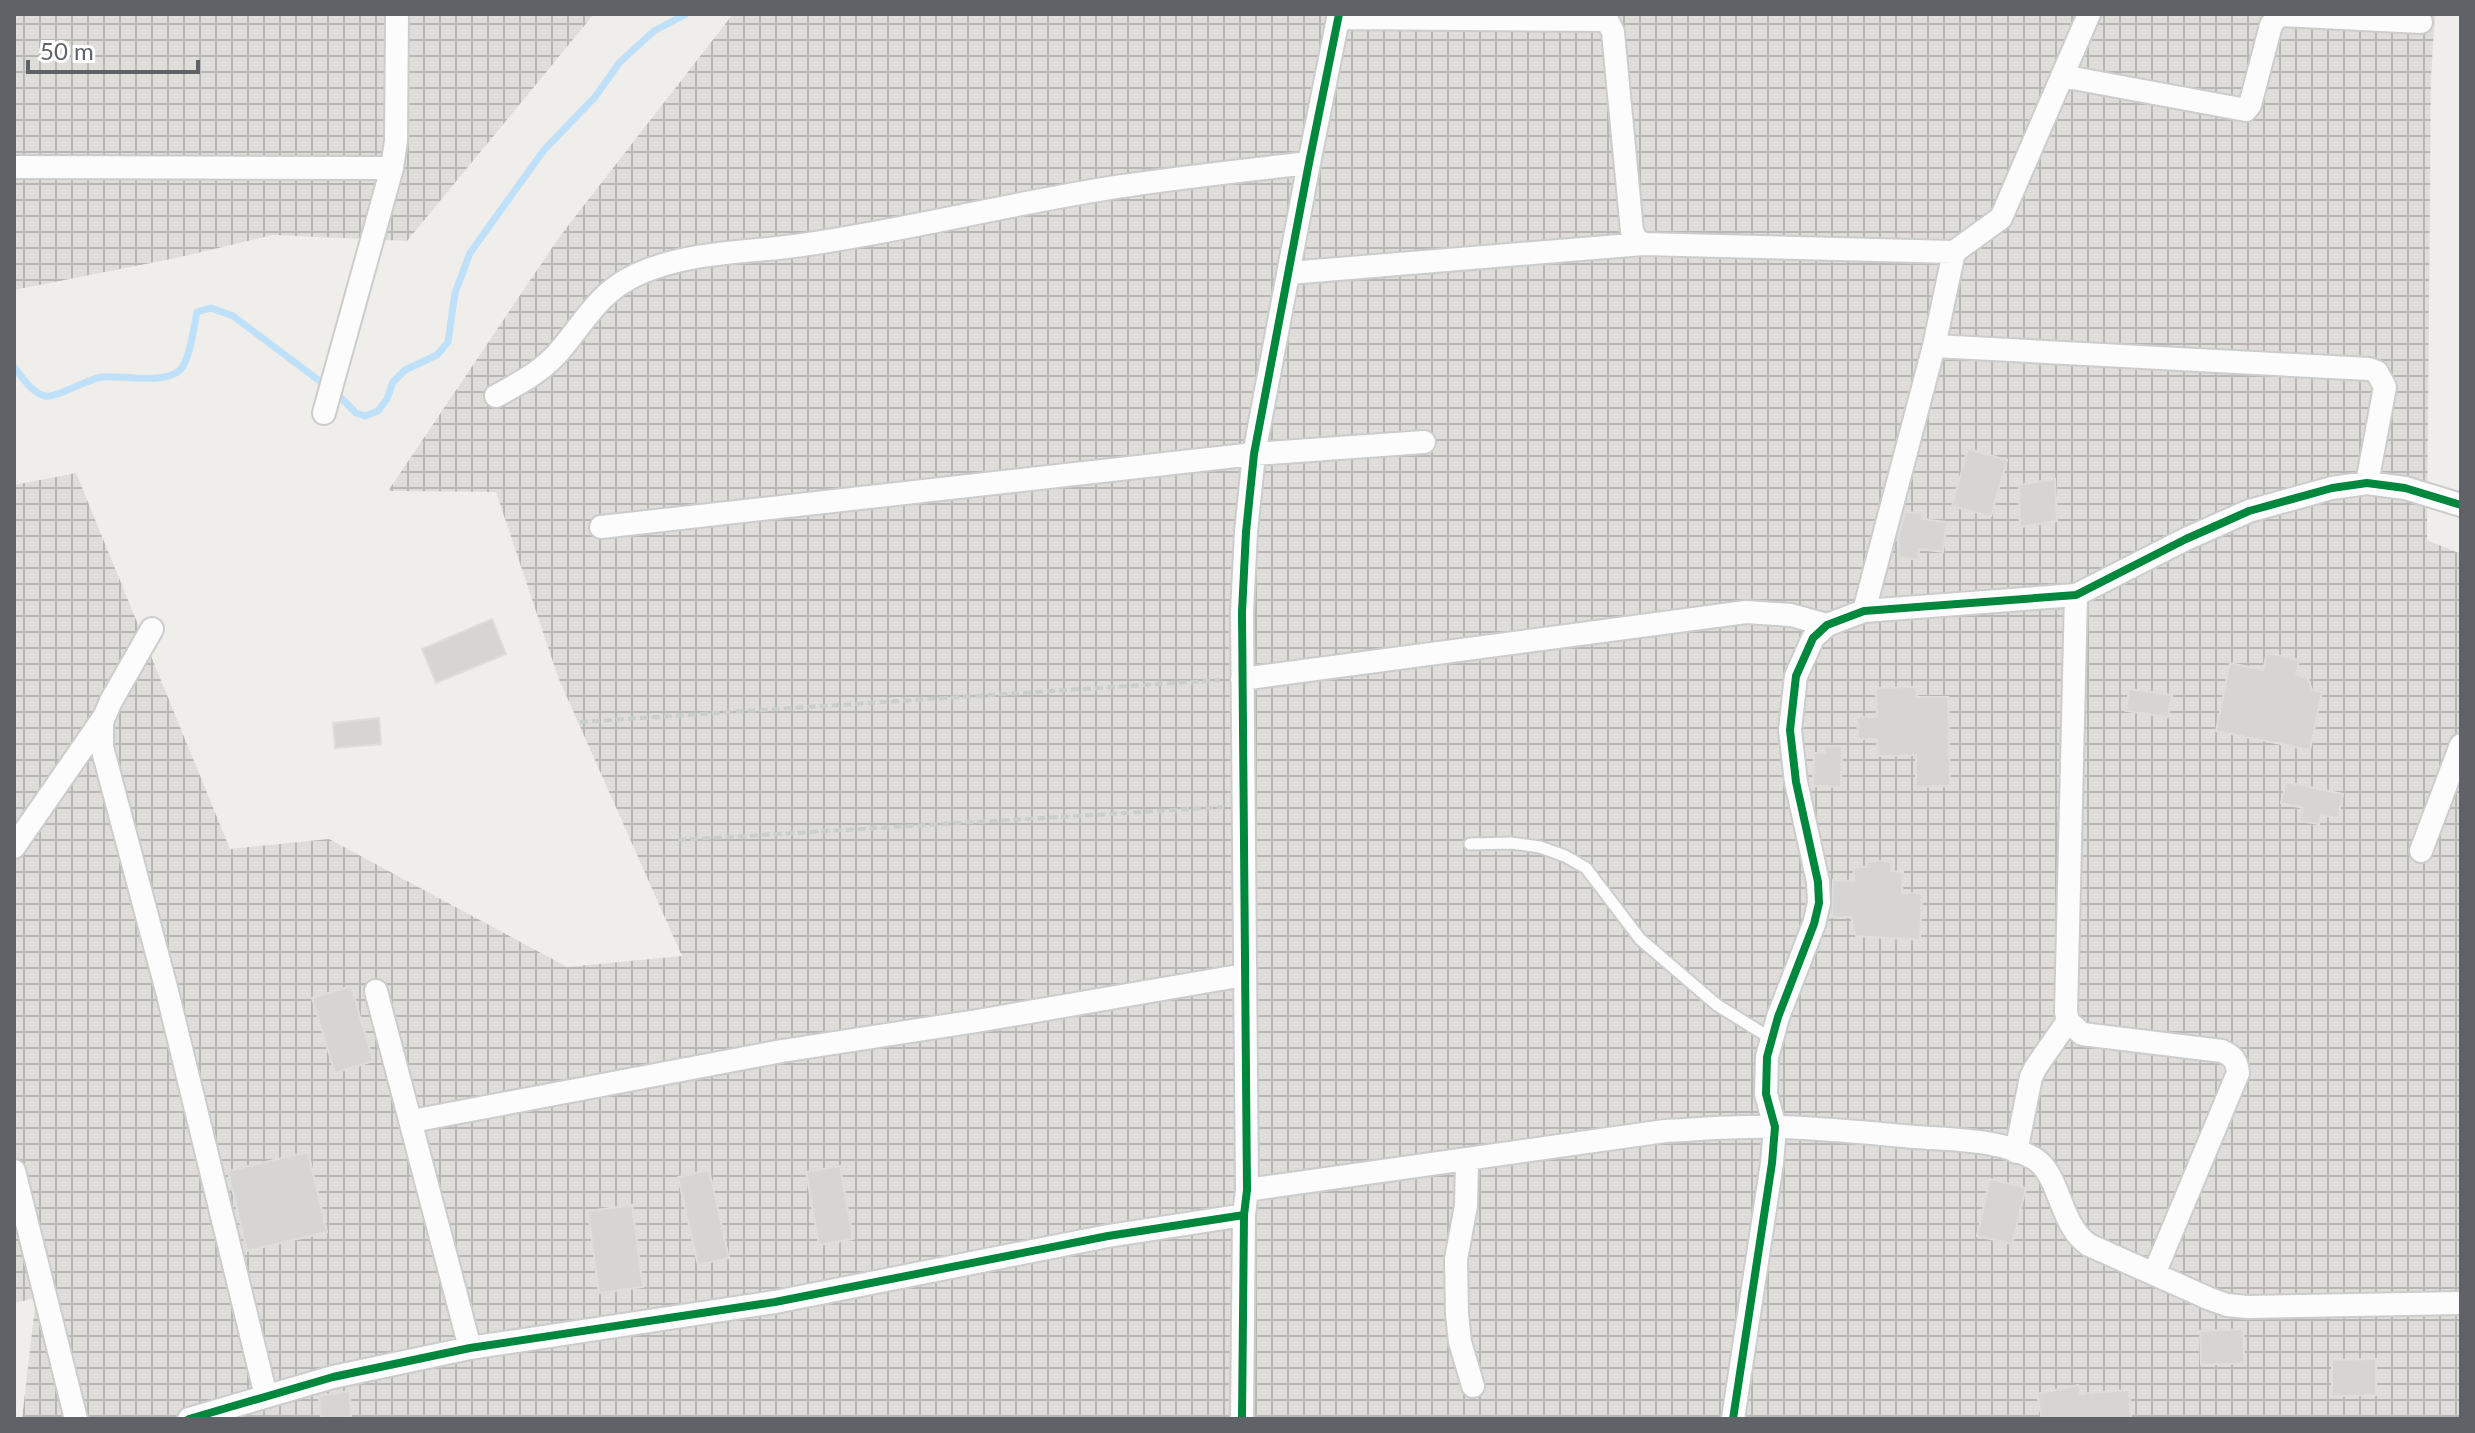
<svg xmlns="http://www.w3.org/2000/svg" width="2475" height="1433" viewBox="0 0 2475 1433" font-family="Lato,sans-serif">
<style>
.industrial{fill:url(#industrial-grid)}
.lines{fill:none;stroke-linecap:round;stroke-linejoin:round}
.stream{stroke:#bfe0f9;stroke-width:7}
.building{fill:#d6d5d3;stroke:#deddd9;stroke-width:2}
.service-casing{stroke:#cbcccc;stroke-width:15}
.minor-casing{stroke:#cbcccc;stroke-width:26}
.path{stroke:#cacfcc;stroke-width:4;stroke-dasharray:8 4;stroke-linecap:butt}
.service{stroke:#fdfcfc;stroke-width:11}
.minor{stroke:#fdfcfc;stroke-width:22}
.cycleway-casing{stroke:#fff;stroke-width:13}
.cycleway{stroke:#00873e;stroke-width:8}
</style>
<defs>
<pattern id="industrial-grid" width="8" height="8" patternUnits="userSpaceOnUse" patternTransform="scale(2)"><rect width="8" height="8" fill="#dfddda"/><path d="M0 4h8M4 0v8" fill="none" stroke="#b8b7b5"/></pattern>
</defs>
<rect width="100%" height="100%" fill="#efeeea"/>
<path class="industrial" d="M14,14H594L407,241L273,235L176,258L14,290Z
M733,14H2435L2431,77L2427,540L2461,554V1419H22L36,1298L14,1303V485L76,473L230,849L329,839L567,967L682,956L558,677L496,492L388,491L560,236Z"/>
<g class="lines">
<path class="stream" d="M14,367C22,377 32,393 45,396C55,399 87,379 102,377C124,375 164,385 180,370C190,361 194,326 197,312L211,308L233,316L337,394L356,413L365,416L378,411L387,399L393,382L405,370L437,355L448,342L455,293L470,253L544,150L595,97L620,62L654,31L686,14"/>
</g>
<path class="building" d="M1968,449L2007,460L1991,516L1952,506Z
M2055,479L2057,521L2020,527L2019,485Z
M1905,512L1921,513L1923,519L1947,522L1943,552L1919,549L1918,560L1898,557L1899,542L1897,540Z
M492,619L506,654L436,683L422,649Z
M2267,653L2299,660L2296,675L2308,678L2312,690L2322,692L2310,750L2216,731L2230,663L2263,670Z
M1916,687L1917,697H1948L1950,786L1916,787V755L1878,756L1877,739H1858L1857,717H1877L1876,688Z
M2129,689L2172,695L2168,717L2126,711Z
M379,718L381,744L335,748L333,723Z
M1824,746H1842L1841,787L1813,786L1814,753H1825Z
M2286,782L2343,794L2338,818L2321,815L2319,824L2300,821L2303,808L2281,803Z
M1868,861H1891V871L1903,872L1902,893H1922L1920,940L1856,936L1851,917H1832L1833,880L1854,881V867H1867Z
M351,986L373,1061L335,1073L312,998Z
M308,1152L327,1232L247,1251L228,1171Z
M840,1166L853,1239L819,1245L806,1172Z
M709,1170L729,1258L698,1265L678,1177Z
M1990,1179L2026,1188L2012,1244L1977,1236Z
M632,1205L643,1287L599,1293L588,1211Z
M2243,1329L2244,1363L2201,1365L2200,1331Z
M2376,1359V1395L2332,1396V1360Z
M2078,1385L2080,1394L2129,1390L2131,1419H2042L2037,1394Z
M350,1391L351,1419H321L319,1396Z"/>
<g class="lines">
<g class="service-casing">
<path id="service" d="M1470,844L1511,843L1540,847L1565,856L1586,868L1640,939L1717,1005L1772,1039"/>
</g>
<g class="minor-casing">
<path id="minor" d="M1338,18L1607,20L1613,32L1632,231L1636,239L1643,244L1954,252
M2062,76L2246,110L2250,105L2271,25L2277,17L2283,15L2421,22
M14,167L392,168
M1289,273L1643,244
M1934,346L2369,369L2377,372L2385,387L2367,483
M496,396C518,384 539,373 556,355C583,325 597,293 636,275C687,251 747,253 802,245C909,230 1015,202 1123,186C1184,177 1247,170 1309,163
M324,413L392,168L396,141L397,14
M601,527L1254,454L1424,442
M2076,595L2066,1012L2068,1021L2082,1034L2222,1051C2233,1056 2237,1061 2238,1073L2154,1274
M1864,611L1934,346L1954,252L2001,218L2089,14
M152,629L111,701L102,722V747L167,991L266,1396
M1242,679L1746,612L1791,615L1827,625
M14,847L102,720
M2421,851L2461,745
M376,991L470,1348
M412,1121L782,1051L977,1021L1244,975
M2016,1152L2031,1077L2036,1067L2068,1021
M1467,1160L1466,1206L1456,1259L1457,1314L1460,1342L1473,1386
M14,1171L76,1419
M1247,1190L1665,1131C1702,1129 1738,1126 1775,1127C1822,1128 1869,1133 1915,1137C1954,1140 2000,1139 2035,1159C2061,1176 2059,1225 2089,1245L2210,1299L2227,1305L2247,1307L2461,1303
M189,1419L333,1377L470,1348L775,1302L1108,1236L1244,1215
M1242,1419L1244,1215L1247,1190L1242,612L1246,532L1254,454L1309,163L1339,14
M1733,1419L1772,1163L1775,1127L1766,1094L1767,1057L1778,1017L1814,924L1819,903L1818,882L1796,782L1790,730L1796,676L1813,638L1827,625L1864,611L2076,595L2186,539L2249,511L2332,488L2367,483L2405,488L2461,505"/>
</g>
<path class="path" d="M580,722L1220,680
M678,840L1224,807"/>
<use href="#service" class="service"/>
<use href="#minor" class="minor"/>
<g class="cycleway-casing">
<path id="cycleway" d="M189,1419L333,1377L470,1348L775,1302L1108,1236L1244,1215
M1242,1419L1244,1215L1247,1190L1242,612L1246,532L1254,454L1309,163L1339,14
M1733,1419L1772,1163L1775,1127L1766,1094L1767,1057L1778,1017L1814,924L1819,903L1818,882L1796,782L1790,730L1796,676L1813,638L1827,625L1864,611L2076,595L2186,539L2249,511L2332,488L2367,483L2405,488L2461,505"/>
</g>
<use href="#cycleway" class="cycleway"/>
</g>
<rect width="2475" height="1433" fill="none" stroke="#5f6368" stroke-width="32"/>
<path d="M28 60v12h170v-12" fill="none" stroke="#5f6368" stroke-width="4"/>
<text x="40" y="60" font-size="24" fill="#5f6368" stroke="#ffffff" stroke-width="6" paint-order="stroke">50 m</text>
</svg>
